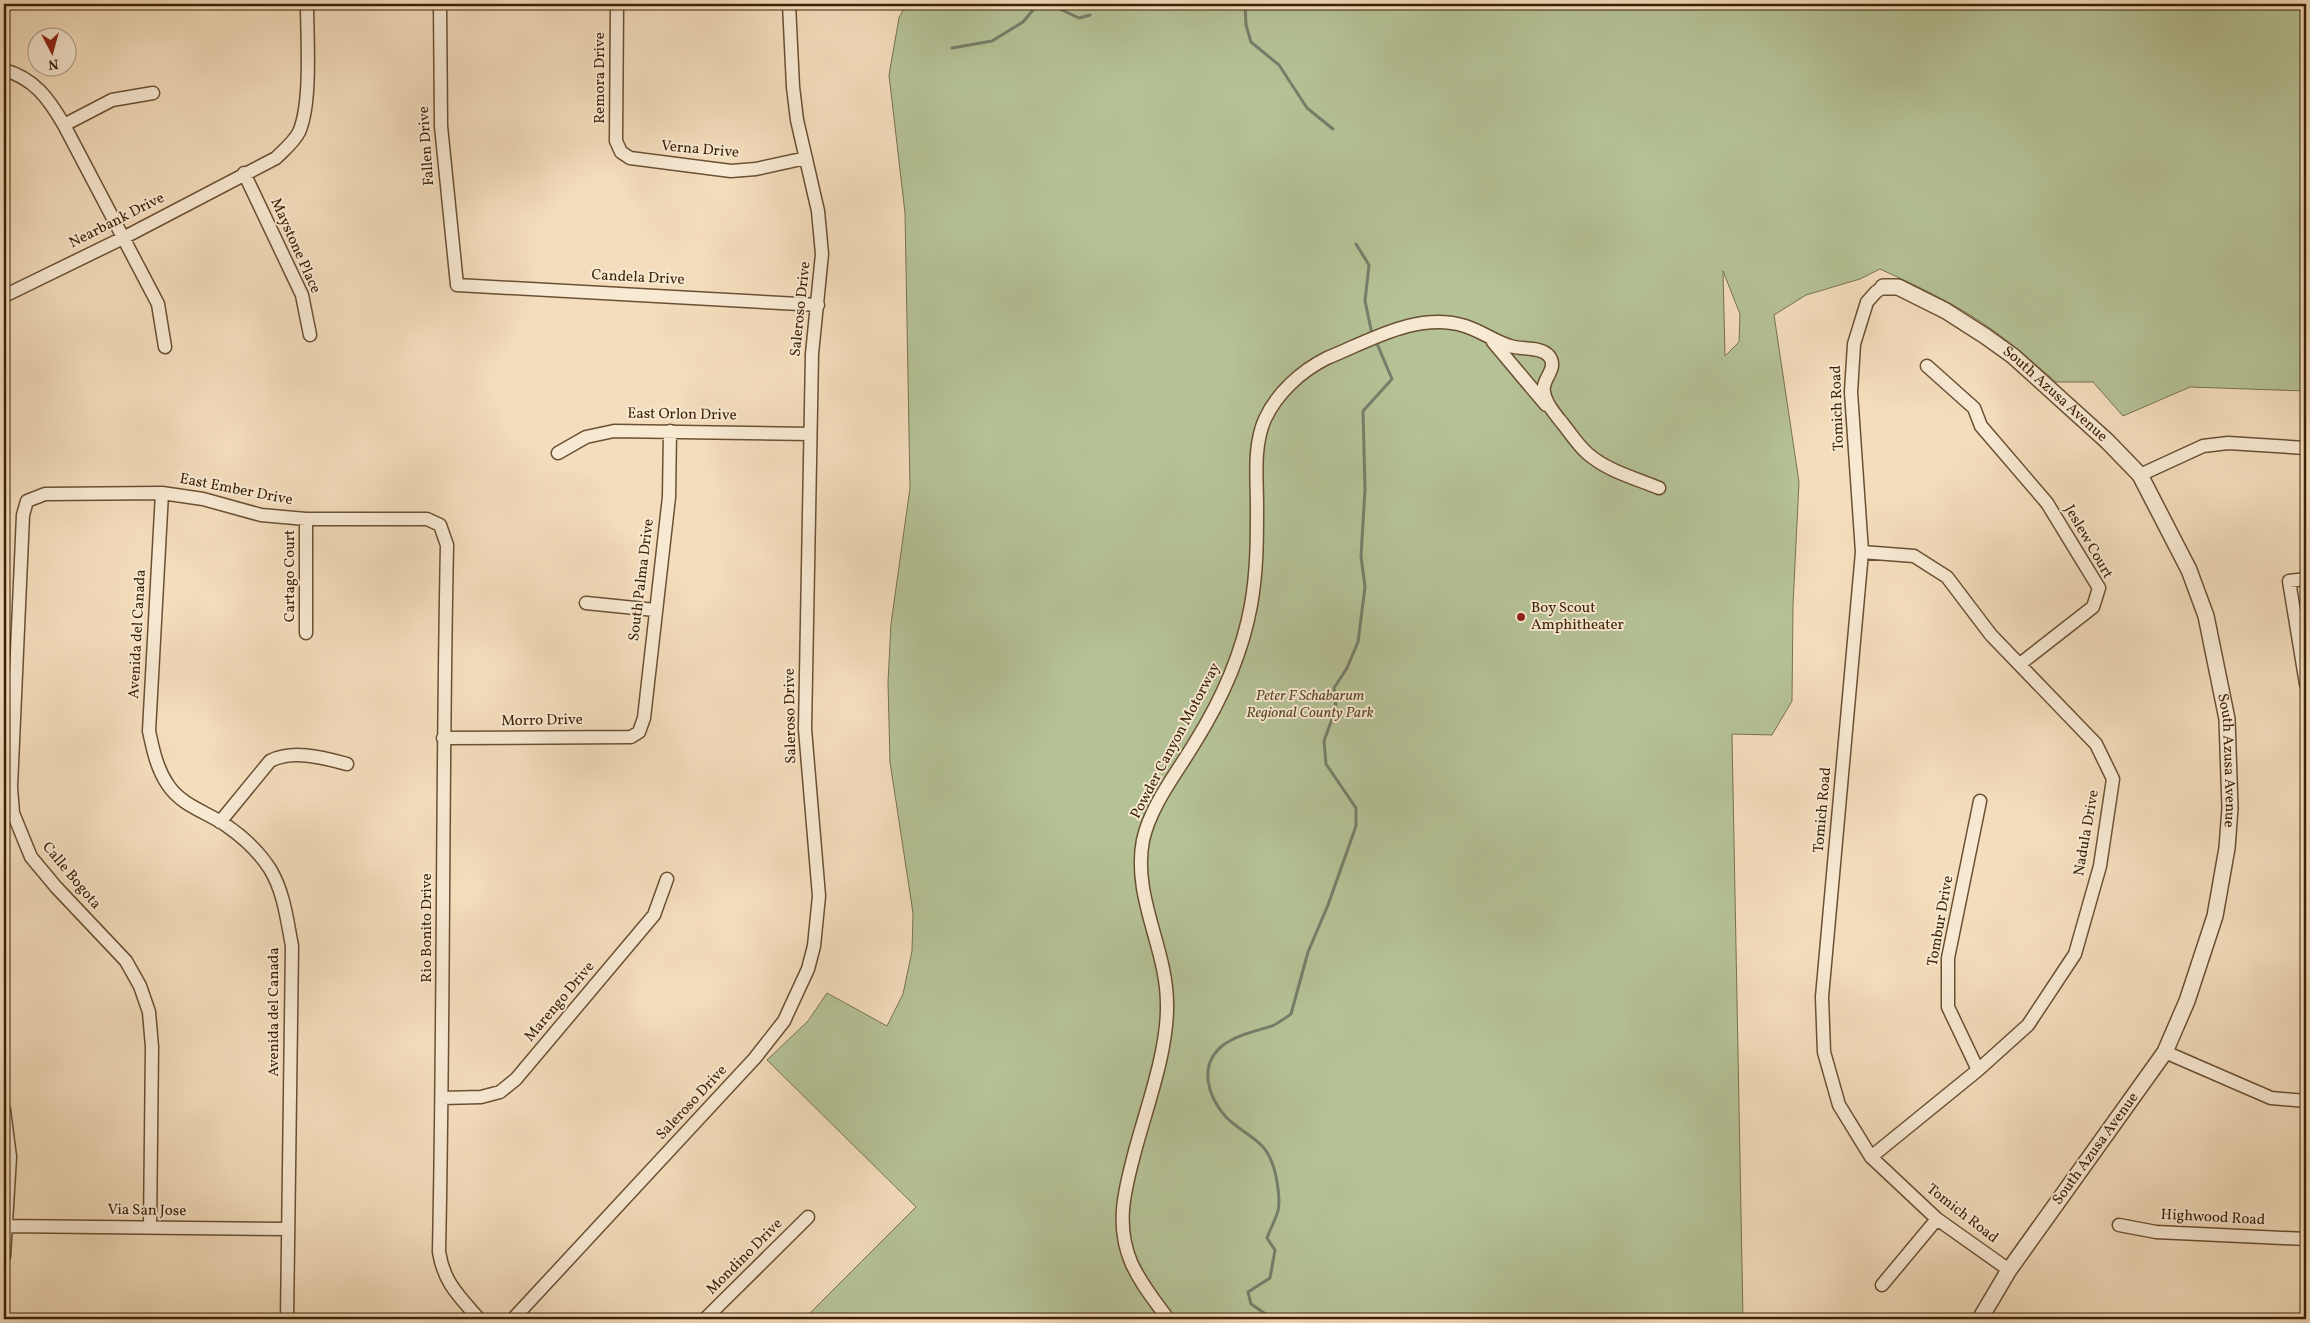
<svg xmlns="http://www.w3.org/2000/svg" width="2310" height="1323" viewBox="0 0 2310 1323" font-family="Vollkorn,serif">
<style>
.green{fill:#b5c296;stroke:#78724e;fill-rule:evenodd}
.lines{fill:none;stroke-linecap:round;stroke-linejoin:round}
.stream{stroke:#767e6a;stroke-width:3}
.minor-casing{stroke:#6a5033;stroke-width:15}
.tertiary-casing{stroke:#6a5033;stroke-width:18}
.minor{stroke:#f8e9d3;stroke-width:12}
.tertiary{stroke:#f8e9d3;stroke-width:15}
.poi-dot{fill:#8f2418;stroke:#f8e9d3;stroke-width:2}
.labels{text-anchor:middle;dominant-baseline:central;stroke-width:4;stroke-linejoin:round;paint-order:stroke}
.street-label{font-size:15px;fill:#3c2105;stroke:#f8e9d3}
.poi-label{font-size:15px;fill:#3c2105;stroke:#f8e9d3;text-anchor:start}
.park-label{font-size:15px;font-style:italic;fill:#5a4929;stroke:#f8e9d3}
</style>
<rect width="100%" height="100%" fill="#f4ddbc"/>
<filter id="stains"><feTurbulence type="fractalNoise" baseFrequency=".004" numOctaves="4"/><feColorMatrix values="0 0 0 0 .2 0 0 0 0 .09 0 0 0 0 .02 0 0 0 .5 -.17"/></filter>
<radialGradient id="worn" r=".72"><stop offset=".6" stop-color="#630" stop-opacity="0"/><stop offset="1" stop-color="#630" stop-opacity=".3"/></radialGradient>
<path class="green" d="M906,4H2306V391L2190,387L2123,416L2093,382H2056C2030,360 2005,337 1975,318C1945,299 1913,284 1880,269L1860,279L1806,295L1774,315L1799,482L1793,605L1792,701L1772,735L1732,734L1743,1319H804L916,1207L767,1060L808,1021L827,993L887,1026L903,994L912,951L913,913L890,762L888,682L891,624L910,488L905,213L889,75L899,18ZM1723,271L1740,314L1739,342L1725,356Z"/>
<g class="lines">
<path class="stream" d="M1049,4L1079,18L1090,15
M1245,4L1246,25L1251,42L1279,65L1307,108L1333,129
M952,48L992,41L1023,22L1038,4
M1356,244L1369,265L1365,301L1372,334
M1273,1319L1251,1304L1248,1292L1270,1278L1275,1250L1267,1238C1270,1230 1274,1222 1277,1214C1282,1201 1276,1170 1270,1158C1262,1139 1239,1131 1226,1117C1208,1097 1198,1066 1222,1046C1236,1035 1256,1031 1272,1026C1279,1023 1285,1018 1291,1014L1308,952L1328,905L1356,826V808L1326,764L1324,741L1336,708L1334,688L1347,668L1358,642L1365,587L1361,556L1365,489L1363,411L1392,379L1375,339"/>
<g class="minor-casing">
<path id="minor" d="M440,4L441,126L457,285L818,305
M617,4L616,141L621,152L630,158L731,171L756,169L806,158
M4,70C34,78 49,99 64,125L158,304L165,347
M64,125L112,100L153,93
M244,173L302,295L310,335
M1883,287L1876,292L1867,302L1854,344L1851,392L1862,552L1822,997L1824,1052L1839,1105L1871,1157L1937,1219L2009,1270
M4,296L123,238L276,158C284,150 294,142 299,132C312,103 307,37 307,4
M1493,342L1546,405
M1927,366L1974,408L1981,426L2047,503L2099,588L2093,607L2020,664
M558,453L586,437L614,431L810,434
M2140,475L2203,446L2228,443L2306,448
M162,493L149,731C153,750 157,769 168,785C182,806 207,812 227,826C243,837 259,852 270,869C284,892 287,920 292,946L287,1319
M306,519V633
M1862,552L1914,556L1947,577L1991,635L2096,744L2113,779L2100,866L2075,954L2028,1025L1978,1070L1871,1157
M2306,579L2289,581L2306,684
M586,603L655,610
M443,738L631,737L639,732L644,718L669,497L670,431
M220,822L270,761C293,749 324,758 347,764
M2165,1052L2271,1098L2306,1101
M1978,1070L1948,1007V958L1980,801
M442,1098L481,1097L500,1092L516,1079L654,915L667,879
M4,1110L10,1157L4,1256
M2119,1225L2156,1232L2306,1239
M6,1226L288,1229
M150,1227L152,1047L149,1012L140,986L126,961L56,887L31,857L13,813L11,787L23,515L27,501L45,494L162,493L203,499L261,515L306,519H427L440,525L447,545C442,780 444,1016 439,1252C444,1283 459,1296 479,1319
M1882,1285L1937,1219
M513,1319L755,1058L784,1021L808,969L814,946L819,896L805,729L812,354L822,254L818,211L797,120L793,87L789,4
M705,1319L808,1217
M1168,1319C1155,1301 1140,1283 1131,1262C1115,1224 1125,1189 1135,1151C1147,1106 1168,1050 1167,1004C1167,948 1132,897 1143,840C1151,805 1176,774 1194,744C1221,701 1242,655 1251,605C1257,572 1257,540 1257,507C1257,478 1253,446 1265,419C1277,393 1301,371 1327,358C1369,341 1418,311 1465,326C1481,331 1494,341 1510,346C1521,350 1541,346 1549,356C1559,369 1541,379 1544,392C1546,404 1555,414 1563,424C1571,434 1578,445 1587,453C1607,471 1635,478 1659,488"/>
</g>
<g class="tertiary-casing">
<g id="tertiary">
<path id="s1" d="M1883,287H1898L1946,311L1985,336L2013,356L2107,441L2140,475L2189,570L2206,616L2227,719L2230,808L2227,848L2215,916L2187,1001L2165,1052L2009,1270L1980,1319"/>
</g>
</g>
<use href="#minor" class="minor"/>
<use href="#tertiary" class="tertiary"/>
</g>
<circle class="poi-dot" cx="1521" cy="617" r="5"/>
<g class="labels">
<g class="street-label">
<text transform="translate(600 78) rotate(-90)">Remora Drive</text>
<text transform="translate(427 146) rotate(-94)">Fallen Drive</text>
<text transform="translate(700 150) rotate(5)">Verna Drive</text>
<text transform="translate(117 221) rotate(-27)">Nearbank Drive</text>
<text transform="translate(295 246) rotate(66)">Maystone Place</text>
<text transform="translate(638 278) rotate(3)">Candela Drive</text>
<text transform="translate(801 309) rotate(-84)">Saleroso Drive</text>
<text stroke="none"><textPath href="#s1" startOffset="206">South Azusa Avenue</textPath></text>
<text transform="translate(1838 408) rotate(-92)">Tomich Road</text>
<text transform="translate(682 415) rotate(1)">East Orlon Drive</text>
<text transform="translate(236 490) rotate(11)">East Ember Drive</text>
<text transform="translate(2088 542) rotate(60)">Jeslew Court</text>
<text transform="translate(290 576) rotate(-90)">Cartago Court</text>
<text transform="translate(642 580) rotate(-83)">South Palma Drive</text>
<text transform="translate(138 634) rotate(-87)">Avenida del Canada</text>
<text transform="translate(791 716) rotate(-91)">Saleroso Drive</text>
<text transform="translate(542 721) rotate(-1)">Morro Drive</text>
<text transform="translate(1176 741) rotate(-62)">Powder Canyon Motorway</text>
<text stroke="none"><textPath href="#s1" startOffset="626">South Azusa Avenue</textPath></text>
<text transform="translate(1823 810) rotate(-85)">Tomich Road</text>
<text transform="translate(2087 833) rotate(-80)">Nadula Drive</text>
<text transform="translate(71 876) rotate(50)">Calle Bogota</text>
<text transform="translate(1941 921) rotate(-80)">Tombur Drive</text>
<text transform="translate(427 928) rotate(-90)">Rio Bonito Drive</text>
<text transform="translate(560 1002) rotate(-50)">Marengo Drive</text>
<text transform="translate(274 1012) rotate(-90)">Avenida del Canada</text>
<text transform="translate(692 1103) rotate(-47)">Saleroso Drive</text>
<text transform="translate(2096 1149) rotate(-54)">South Azusa Avenue</text>
<text transform="translate(147 1211) rotate(1)">Via San Jose</text>
<text transform="translate(1962 1214) rotate(38)">Tomich Road</text>
<text transform="translate(2213 1218) rotate(3)">Highwood Road</text>
<text transform="translate(745 1257) rotate(-45)">Mondino Drive</text>
</g>
<g class="poi-label">
<text x="1531" y="608">Boy Scout<tspan x="1531" dy="17">Amphitheater</tspan></text>
</g>
<g class="park-label">
<text x="1310" y="696">Peter F Schabarum<tspan x="1310" dy="17">Regional County Park</tspan></text>
</g>
</g>
<rect width="2310" height="1323" fill="none" stroke="#f4ddbc" stroke-width="20"/>
<rect x="5" y="5" width="2300" height="1313" fill="none" stroke="#3c2105" stroke-width="2.5"/>
<rect x="10" y="10" width="2290" height="1303" fill="none" stroke="#3c2105"/>
<g transform="translate(52 52) rotate(174)"><circle r="24" fill="#f8e9d3" stroke="#ad9981"/>
<path d="M0-4L9 19L0 12L-9 19Z" fill="#8f2418"/>
<text y="-8" font-size="14" font-weight="bold" text-anchor="middle" fill="#3c2105">N</text>
</g>
<rect width="100%" height="100%" filter="url(#stains)"/>
<rect width="100%" height="100%" fill="url(#worn)"/>
</svg>
